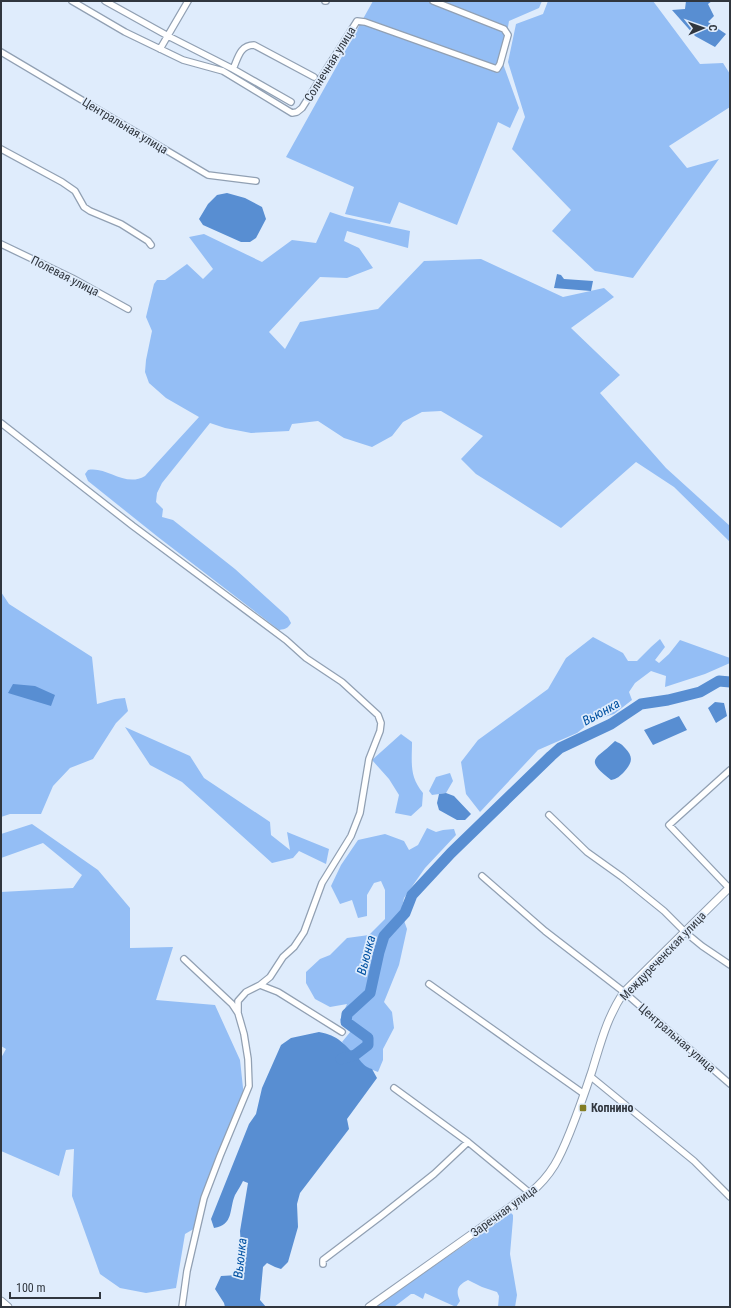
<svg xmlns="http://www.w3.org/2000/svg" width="731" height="1308" viewBox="0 0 731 1308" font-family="'Roboto Condensed',sans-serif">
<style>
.green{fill:#94bef5}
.water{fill:#588ed2}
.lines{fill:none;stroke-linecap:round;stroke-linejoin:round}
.river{stroke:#588ed2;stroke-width:11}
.street-casing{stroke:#91a0b3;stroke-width:8}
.secondary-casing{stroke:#91a0b3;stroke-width:9}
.street{stroke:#fff;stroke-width:5.5}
.secondary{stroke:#fff;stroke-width:7}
.poi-dot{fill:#837d24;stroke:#dfecfc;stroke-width:1.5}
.labels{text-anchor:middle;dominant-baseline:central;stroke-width:3.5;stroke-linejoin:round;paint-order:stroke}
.street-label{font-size:12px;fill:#30363e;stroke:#dfecfc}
.poi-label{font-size:12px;font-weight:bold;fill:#30363e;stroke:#dfecfc;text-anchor:start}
.water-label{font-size:13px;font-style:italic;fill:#0051a2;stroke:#dfecfc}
</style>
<rect width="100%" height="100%" fill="#dfecfc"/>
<path class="green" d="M373,1H542L539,8L509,21L502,61L519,108L510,128L498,122L457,225L399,202L390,224L345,214L354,187L286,157Z
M548,1H653L700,64L723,63L730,74V107L669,146L687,168L719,159L633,278L595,271L552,231L571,210L512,149L525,117L508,62L516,24L543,14Z
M330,212L345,217L410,231L408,248L347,231L344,241L359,248L373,268L347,278L320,277L269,332L285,349L300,322L378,309L424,261L481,259L563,297L604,288L614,297L571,328L620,375L600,393L666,468L730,526V542L674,487L636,462L561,528L476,474L461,459L483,436L441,411L422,412L403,422L392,436L372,447L344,438L318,421L292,424L289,431L251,433L225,428L210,423L162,483L157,493L156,502L163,509L162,517L173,520L235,569L288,617L291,623C288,628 286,629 279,630L158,537L88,481L85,474L88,470C107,466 125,488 145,476L199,417L166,398L149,383L145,372L146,360L152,331L146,317L154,284L157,280H165L187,264L203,279L213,269L189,237L204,234L262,262L292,240L316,243Z
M1,592L9,604L92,657L97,704L115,699L125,698L128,711L116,723L93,759L70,768L53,786L41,814H10L1,817Z
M593,637L623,653L628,661H637L651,647L660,639L665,647L655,660L659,663L669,654L680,640L730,658V663L705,674L665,687L666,676L651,671L635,683L629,692L632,700L614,714L592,721L577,733L538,750L480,812L466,794L461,762L478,740L548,689L566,658Z
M125,727L190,756L204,778L270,822L271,835L290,850L287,832L329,849L326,864L299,851L293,858L272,863L182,782L150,765Z
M401,734L412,742C412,763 409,776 423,793L422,806L411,816L395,813L399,795L389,779L372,760Z
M450,773L453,781L446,793L432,795L429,791L436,777Z
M32,824L98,870L130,908V948L173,947L156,1000L215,1005L240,1060L244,1097L197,1227L185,1234L176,1288L146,1293L120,1288L100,1274L72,1196L74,1149L66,1150L59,1176L1,1151V1058L6,1049L1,1046V892L73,888L82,875L43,843L1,858V834Z
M427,828L436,832L443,830L454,829L456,835L425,868L404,898L401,912L407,929L399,965L384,1002L392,1012L394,1028L383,1049V1060L378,1072L365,1067L342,1042L351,1031L340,1020L347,1004L330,1007L315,999L306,983V972L320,959L330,955L347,938L369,935L385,919V890L381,881L374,883L367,895V916L358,918L352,900L340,904L331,886L341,865L358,840L385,834L404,841L409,850L418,845Z
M511,1213L513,1215V1219L510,1254L517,1295L515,1307H498L499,1296L497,1292L482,1287L468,1280C458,1285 455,1290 460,1301L456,1307L425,1293L423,1299L414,1294H411L394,1307H374Z"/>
<path class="water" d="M686,1H712L708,4L714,16L708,22L726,34L715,47L695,36L672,10L685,9Z
M227,193L245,198L262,207L266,219L256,238L250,242H241L203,225L199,219L208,204L217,195Z
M557,274L561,275L564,279L593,281L591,291L554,288Z
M13,684L35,686L55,695L51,706L8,693Z
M715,702L724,703L727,716L716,723L708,708Z
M679,716L687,730L653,745L644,730Z
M615,741C619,743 622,744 625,748C634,757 632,763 624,772C620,776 617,779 611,780C583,758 596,760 615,741Z
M446,793L454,796L471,814L465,820H457L439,810L437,803L439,794Z
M319,1032C338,1035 345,1045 358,1058C363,1064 365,1067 372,1069L377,1078L347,1119L349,1129L300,1193L297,1204L298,1227L288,1262L281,1269L275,1267L267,1263L263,1267L260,1300L266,1307H225L224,1303L215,1289L221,1276L238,1275L242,1264L240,1231L248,1183L243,1181C241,1185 238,1190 235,1195C229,1209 234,1225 214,1228L211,1219L249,1124L256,1114L262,1088L281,1045L291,1038Z"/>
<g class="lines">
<path class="river" d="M341,1059L355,1055L368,1045V1038L346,1022L347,1014L370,993L379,952L384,936L405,913L412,895L451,853L551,756L560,748L611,724L641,704L668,700L700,692L719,681L730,682"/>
<g class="street-casing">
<path id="street" d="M72,1L125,32L183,60L223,71L292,113L297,112L302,108L357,21L365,22L497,69L500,64L508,35L504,29L433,1
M105,1L168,36L233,69L291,102
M325,1H326
M160,49L188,1
M1,52L208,175L256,181
M233,69C238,58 240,45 254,45L314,77
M1,149L62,182L75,191L84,207L90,211L121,224L148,241L151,245
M1,244L72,278L128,309
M1,423L133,526L286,640L306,658L342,682L378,715L381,723L380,731L369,759L360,813L351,836L322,883L304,932L294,947L283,957L270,977L260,985
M730,770L669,825L730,889
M549,815L587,852L622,877L664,911L685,932L702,946L730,965
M482,876L545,931L624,992L730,1084
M429,984L584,1094
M238,1013V1001L246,992L260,985L278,992L342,1032
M590,1076L694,1161L730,1197
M394,1088L468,1142L530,1193
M323,1264V1260L381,1216L434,1174L468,1142
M182,1307L187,1271L204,1198L220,1156L249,1086L248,1059L244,1034L238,1013L232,1004L184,959"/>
</g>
<g class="secondary-casing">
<path id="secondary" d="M1,1301L8,1307
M369,1307L530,1193C552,1175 560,1157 570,1132C578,1112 585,1092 592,1071C601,1042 607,1017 624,992L730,887"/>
</g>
<use href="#street" class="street"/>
<use href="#secondary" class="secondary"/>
</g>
<rect class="poi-dot" x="579" y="1104" width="8" height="8" rx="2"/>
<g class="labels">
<g class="street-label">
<text transform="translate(330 64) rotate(-58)">Солнечная улица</text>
<text transform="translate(125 126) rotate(31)">Центральная улица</text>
<text transform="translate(65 276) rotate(27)">Полевая улица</text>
<text transform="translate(663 956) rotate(-46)">Междуреченская улица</text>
<text transform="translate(677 1038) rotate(41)">Центральная улица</text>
<text transform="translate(504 1211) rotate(-36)">Заречная улица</text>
</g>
<g class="poi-label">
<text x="591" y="1108">Копнино</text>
</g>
<g class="water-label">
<text transform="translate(601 712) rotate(-29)">Вьюнка</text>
<text transform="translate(366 955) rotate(-75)">Вьюнка</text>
<text transform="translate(240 1258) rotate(-84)">Вьюнка</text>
</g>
</g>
<rect width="731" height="1308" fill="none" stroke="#30363e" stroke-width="4"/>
<g transform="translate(703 28) rotate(88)" stroke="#dfecfc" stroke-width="3" paint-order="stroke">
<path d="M0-3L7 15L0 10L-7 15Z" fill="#30363e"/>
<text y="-6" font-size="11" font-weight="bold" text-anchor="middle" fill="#30363e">С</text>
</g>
<path d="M10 1292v6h90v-6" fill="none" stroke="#30363e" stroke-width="2"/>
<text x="16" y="1292" font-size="12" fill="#30363e" stroke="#dfecfc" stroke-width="3" paint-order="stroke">100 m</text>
</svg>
